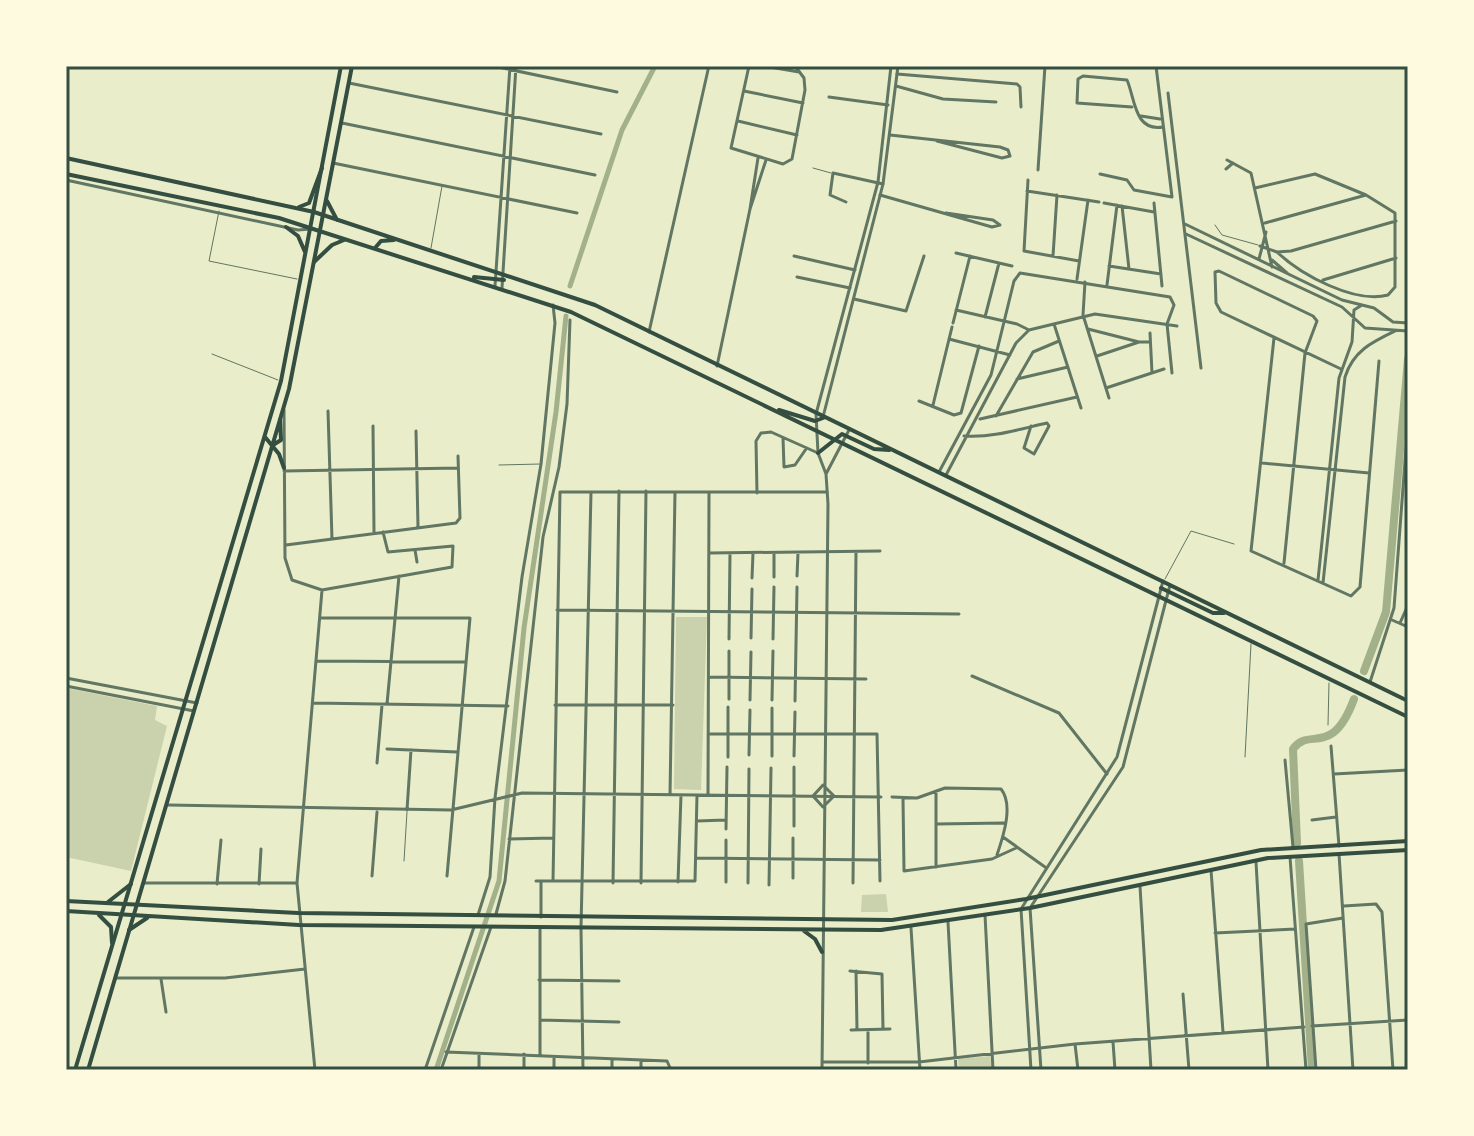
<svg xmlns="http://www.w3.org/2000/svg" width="1474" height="1136" viewBox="0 0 1474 1136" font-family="Montserrat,sans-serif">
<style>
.green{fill:#cad2ad}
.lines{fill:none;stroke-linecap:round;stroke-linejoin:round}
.canal{stroke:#a3b18a;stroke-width:5}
.river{stroke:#a3b18a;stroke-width:8}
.service{stroke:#617663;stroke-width:1}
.minor{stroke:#617663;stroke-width:3}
.tertiary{stroke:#617663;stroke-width:3}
.secondary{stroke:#344e41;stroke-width:4}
.primary{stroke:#344e41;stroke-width:4}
.neatline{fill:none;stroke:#344e41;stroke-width:3}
</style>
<rect width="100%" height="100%" fill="#e9edc9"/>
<path class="green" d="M676,617H707L701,790L674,789Z
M66,688L157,706L155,720L167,726L131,871L66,857Z
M886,894L888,912H861L862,895Z
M990,1056L992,1070H959L958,1059Z"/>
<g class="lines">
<path class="canal" d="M570,286L622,130L655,66
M436,1070L499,881L524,628L556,412L566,316"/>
<path class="river" d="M1364,671L1386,612L1408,359
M1297,843L1293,749C1309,726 1332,759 1354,699
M1299,861L1312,1070"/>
<path class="service" d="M813,168L831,173
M219,211L209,261L297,279
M1215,225L1222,235L1258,245
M431,248L442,186
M212,354L278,380
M499,465L541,464
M1165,579L1191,531L1234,544
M1328,725L1329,683
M1245,757L1251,644
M404,861L407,812"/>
<path class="minor" d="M493,66L617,92
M749,66L731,148L783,164L792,159L805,90L804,78L795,66
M764,66L799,72
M897,74L1017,84L1020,87L1021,107
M349,83L601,134
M896,86L943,99L996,102
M744,91L803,103
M1168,93L1201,368
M829,97L888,105
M1132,107L1077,103L1078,79L1083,76L1127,80C1135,98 1134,132 1163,127
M1141,116L1160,119
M738,121L797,135
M342,123L595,175
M890,135L1000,147L1008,150L1010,156L1002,158L937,141
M1227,160L1251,173L1272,267
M333,163L577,213
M1226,169L1233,163
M1038,170L1045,66
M1100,174L1127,180L1134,190L1172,197L1156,66
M1028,180L1024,251L1079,261
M1255,188L1315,174L1366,195L1395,213V287L1388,295C1355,304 1301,275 1277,252
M1027,191L1099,202
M880,195L992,227L1000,225L993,220L946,213
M846,202L830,195L833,173L883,184
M1104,203L1154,212
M1154,203L1162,286
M1122,206L1129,269
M750,209L758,158
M1265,223L1366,195
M1185,224L1342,300L1374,308L1393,322L1408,323
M1186,234L1342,307L1365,328L1408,331
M1260,246L1277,252L1291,251L1396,221
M956,253L1012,266
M794,256L855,270
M1053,256L1057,195
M1259,259L1266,232
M1272,260L1287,273
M1109,266L1161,274
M797,277L850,288
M1077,279L1088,200
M1323,280L1396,258
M1085,282L1083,315L1109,398
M1107,285L1117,205
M495,286L510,66
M502,288L516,66
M854,299L906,311L924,256
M956,310L1017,324L1029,330L1095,314L1177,326
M985,317L999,263
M953,323L970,256
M1054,324L1081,408
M1088,329L1139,342H1150
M649,332L708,70
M1150,333L1152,373
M1274,338L1251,551L1351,596L1360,587L1379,361
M949,339L1010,355
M1097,356L1139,342
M717,366L750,209L766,160
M1017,379L1068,367
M1106,388L1164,369
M919,401L954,415L961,413L979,346
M933,405L952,327
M284,410L285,558L292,580L322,590L452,567L453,546L388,552L383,532
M328,411L332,539
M996,416L1033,352L1059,341
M980,419L1077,397
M373,426L374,533
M416,431L418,527
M964,436C992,438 1020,429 1047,423L1049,426L1034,454L1024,448L1031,426
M783,438L784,467L795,465L806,449
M1262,463L1369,473
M284,471L458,468
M939,472L991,375L1014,281L1020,273L1170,297L1174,305L1167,324L1172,373
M946,475L1016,343L1029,330
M757,493L756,441L761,433L771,432L818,453
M286,545L456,523L460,518L458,456
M415,550L417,562
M710,553L880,551
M1284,563L1305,353L1317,321L1313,316L1219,271L1215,272L1216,303L1221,312L1341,369
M797,576L798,553
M774,577V553
M752,578L753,553
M1318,580L1339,378L1352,342L1354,310L1362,305
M1323,583L1345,377C1353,351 1372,342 1395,331
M557,610L959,614
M320,618H470L447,876
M1392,620L1408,627
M1400,623L1408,605
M751,638L752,589
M729,639L730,553
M773,639L774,587
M317,661L465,662
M972,676L1059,713L1107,774
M709,677L866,679
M1370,682L1394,608L1408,421
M729,699V651
M750,700L751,652
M772,700L773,651
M795,701L797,587
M313,703L508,706
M387,704L399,576
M555,705H673
M708,734H877L880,881
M1331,746L1339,846
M387,749L457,752
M749,755L750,710
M772,756V708
M794,756L795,712
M728,757V707
M1285,760L1293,847
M377,763L382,705
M1334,774L1408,770
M936,791V867
M670,795L675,492
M708,795L709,492
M892,797L917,798L945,788L1001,789C1014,805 1003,837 997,855
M903,798L904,871L992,859L1016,848
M168,805L451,810L522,793L881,797
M407,810L411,750
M1312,820L1336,817
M697,821L725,820
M936,824L1004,823
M794,826V767
M726,829L727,767
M1003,837L1045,867
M509,839L553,838
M726,840V882
M1339,854L1353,1070
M1290,857L1306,1070
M696,858L880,860
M1256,862L1268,1070
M1211,870L1223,1032
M372,876L377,812
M793,878V838
M536,881H695L697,795
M541,881V917
M553,881L560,492H827
M678,882L681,795
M144,883H296
M613,883L619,491
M641,883L646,491
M748,883L749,769
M853,883L856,552
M217,884L221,840
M259,884L261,849
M769,885L771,768
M1140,886L1151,1070
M1344,906L1376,904L1382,912L1393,1070
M496,914L505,881L543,537L559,467L567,404L570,320
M478,915L490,877L495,798L522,577L541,464L555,323L553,305
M985,915L993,1070
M948,922L956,1070
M911,928L920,1070
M1215,933L1295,929
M850,971L882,974L883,1029
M856,971L857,1030
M117,978H225L305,969
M161,979L166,1012
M539,980L619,981
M1183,994L1189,1070
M540,1020L619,1022
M1312,1026L1408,1020
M851,1030L890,1029
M1113,1042L1115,1070
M1075,1044L1078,1070
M446,1052L667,1061L671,1070
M479,1054V1070
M540,1056V928
M554,1057V1070
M823,1062H919L1075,1044L1304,1027
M868,1063V1030
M1223,1069L1224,1070
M315,1070L297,883L322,590
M425,1070L474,927
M441,1070L491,927
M524,1070V1054
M583,1070L581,928L591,492
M612,1070V1060
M641,1070V1061
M703,1070H785
M1316,1070L1306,924L1343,918"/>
<path class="tertiary" d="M66,180L298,230L311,229
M823,417L883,184L898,66
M826,474L849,430
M66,678L197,703
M66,686L194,711
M823,785L834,796L823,807L813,796Z
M822,1070L828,504L826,474L818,453L816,414L878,182L891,66
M1031,1070L1021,909L1117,757L1163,581
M1041,1070L1030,908L1123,767L1170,585"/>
<path class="secondary" d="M286,227L298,236L305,252
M265,437L279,454L284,468
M273,445L281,440L280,419
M75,1070L281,381L341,66
M88,1070L289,389L352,66"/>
<path class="primary" d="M66,158L314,212L595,305L1408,701
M66,174L279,218L571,312L1408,717
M327,201L337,220
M299,207L309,203L322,168
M375,248L381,241L394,240
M314,262L332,245L344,240
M474,277L504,280
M779,410L815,421L823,418
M818,453L842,434L874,449L889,450
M1161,588L1213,613H1224
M66,901L298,913L892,920L1026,899L1261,850L1408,841
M108,902L131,884
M66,911L299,925L881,930L1030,908L1268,858L1408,850
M99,915L111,927L112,943
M129,930L147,918
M804,931L815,939L822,952"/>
</g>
<rect width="1474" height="1136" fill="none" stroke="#fefae0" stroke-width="136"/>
<rect x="68" y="68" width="1338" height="1000" class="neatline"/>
</svg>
